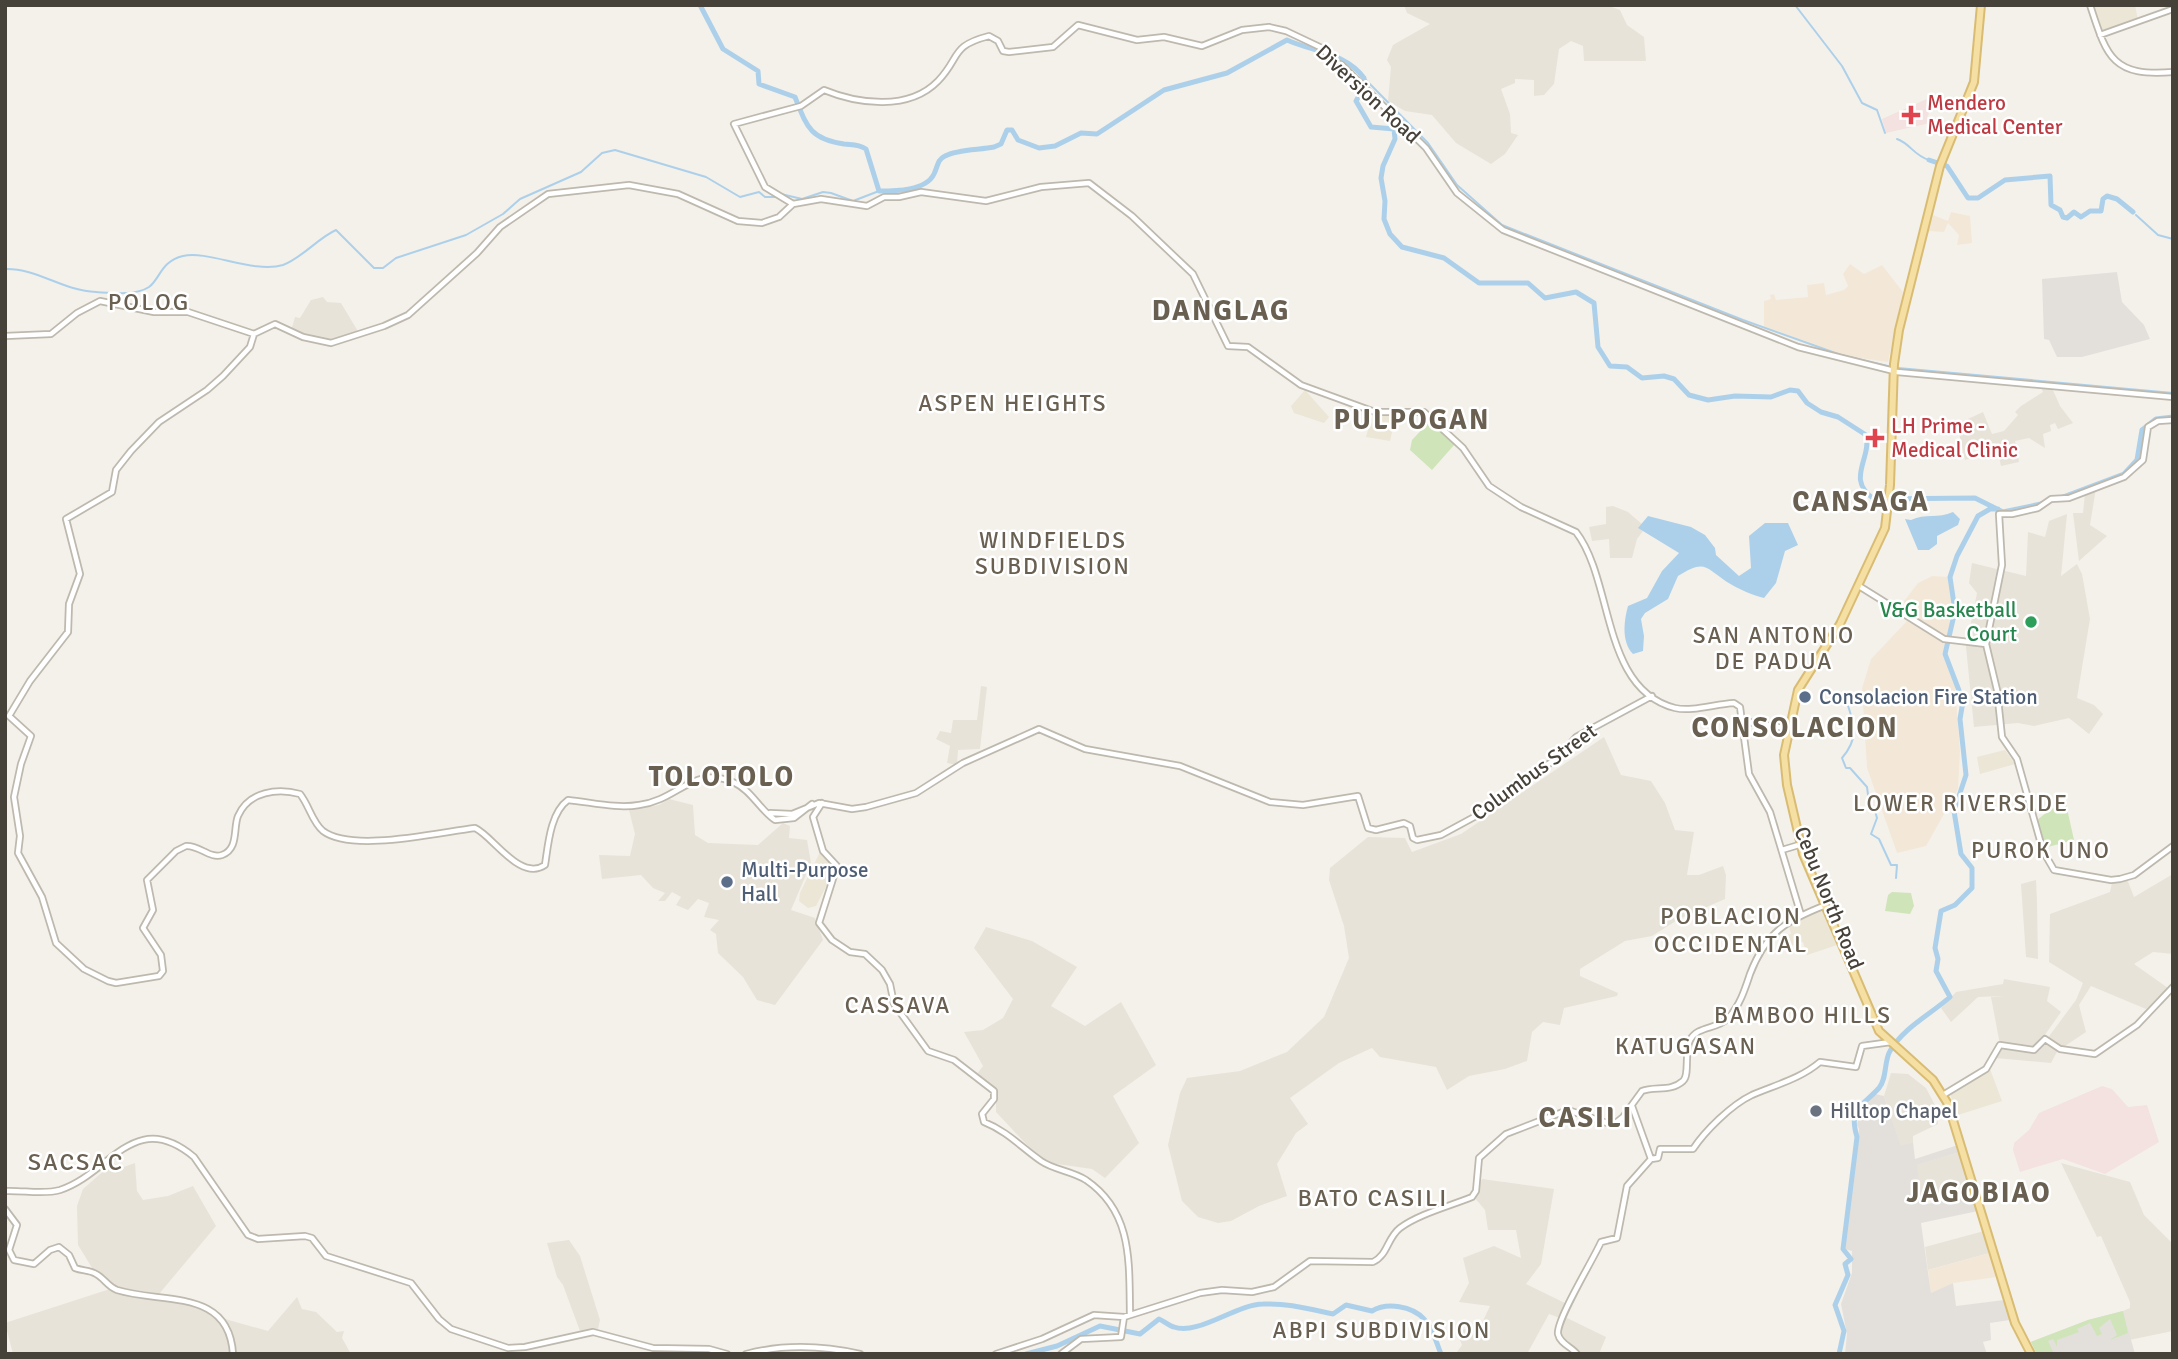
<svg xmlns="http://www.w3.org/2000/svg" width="2178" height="1359" viewBox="0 0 2178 1359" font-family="Signika,sans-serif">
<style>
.residential{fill:#e7e3d9}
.commercial{fill:#f3e8d8}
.industrial{fill:#e3e0dc}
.education{fill:#ebe6d6}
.medical{fill:#f3e2df}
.green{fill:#cfe4b8}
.water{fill:#add0ea}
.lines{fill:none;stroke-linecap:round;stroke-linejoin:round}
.stream{stroke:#add0ea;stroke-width:2}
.river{stroke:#add0ea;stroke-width:5}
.minor-casing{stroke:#beb9ae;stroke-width:8}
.major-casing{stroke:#d9bc73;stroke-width:10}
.minor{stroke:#fff;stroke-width:4.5}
.major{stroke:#f5dfa2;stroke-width:6}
.health-dot{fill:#e0444e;stroke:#fff;stroke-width:2.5}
.leisure-dot{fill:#2e9e5b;stroke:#fff;stroke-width:2.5}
.service-dot{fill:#5c6f8a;stroke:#fff;stroke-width:2.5}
.worship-dot{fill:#6b7280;stroke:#fff;stroke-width:2.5}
.labels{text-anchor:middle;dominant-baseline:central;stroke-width:5;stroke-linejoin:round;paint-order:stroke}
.street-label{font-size:21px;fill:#474239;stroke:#fff}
.health-label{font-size:21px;fill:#be3a42;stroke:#fff;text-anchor:start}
.leisure-label{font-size:21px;fill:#27864d;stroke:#fff;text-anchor:end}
.service-label{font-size:21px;fill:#4e5e75;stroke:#fff;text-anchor:start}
.worship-label{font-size:21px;fill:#5b616d;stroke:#fff;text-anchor:start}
.neighbourhood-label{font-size:23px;letter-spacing:2px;fill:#696051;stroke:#fff}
.quarter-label{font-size:24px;letter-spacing:2px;fill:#696051;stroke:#fff}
.district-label{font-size:28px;font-weight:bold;letter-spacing:2px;fill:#696051;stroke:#fff}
</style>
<rect width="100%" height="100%" fill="#f4f1eb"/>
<path class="residential" d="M1404,5H1607L1620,10L1627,25L1644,37L1646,61H1584L1583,46L1571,41L1559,49L1554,84L1544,95L1534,96V80L1515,79V83L1501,89L1510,114L1511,133L1518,135L1505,154L1491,164L1456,143L1432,115L1405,111L1388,101L1391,67L1387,60L1393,45L1430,24L1407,13Z
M323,297L327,302L341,303L359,333L333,341L291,331L295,317L300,318L311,300Z
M2041,387L2052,388L2060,406L2073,423L2058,429L2055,423L2050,425L2051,431L2043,434L2045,448L2029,438L2015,441L2019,462L2001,466L1996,443L1968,448L1971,458L1965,460L1957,424L1983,412L1992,434L2004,431L2018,415L2015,412L2021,406L2043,392Z
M2096,488L2090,525L2107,536L2079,561L2073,513H2083L2085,493Z
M1613,506L1628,512L1643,525L1639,528L1643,531L1637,539L1632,558H1610L1609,539L1592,541L1589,527L1606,524V507Z
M2067,514L2061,576L2077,564L2082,574L2090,619L2077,698L2094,705L2103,714L2089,734L2069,718L2034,726L2018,723L1974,727L1966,647L1977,593L1969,583L1972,563L2026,576L2028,532L2045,537L2049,521Z
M981,686L987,687L980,749L958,750L957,765L947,763L950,746L936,739L940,731L951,733L953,720H977Z
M1604,737L1621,775L1651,781L1665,803L1675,830L1694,832L1687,875H1699L1723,866L1726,875L1725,899L1679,919L1652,936L1625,941L1580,969V976L1618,993L1617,996L1564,1008L1560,1025L1543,1022L1532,1032L1527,1061L1505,1069L1469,1076L1447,1090L1436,1067L1380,1057L1372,1048L1339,1063L1290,1098L1308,1124L1296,1133L1277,1164L1287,1196L1259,1206L1231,1221L1218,1223L1198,1217L1182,1201L1168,1145L1180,1093L1187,1078L1240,1071L1287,1052L1324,1017L1349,958L1344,926L1329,880L1330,868L1368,837L1405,838L1412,852L1461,834Z
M669,799L693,805L695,835L708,843L758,845L783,823L790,826L789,838L807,840L811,863L791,910L815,918L823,940L775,1005L757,1000L743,977L718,953L716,934L710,930L719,920L704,917L709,903L698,899L688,910L676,905L681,897L672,892L665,901H658L665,893L653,888L641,875L602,879L599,855L630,856L635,834L629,810L659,805Z
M2173,874V954L2153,952L2134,964L2168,988L2163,996L2146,1009L2091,986L2079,1005L2086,1032L2062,1048L2047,1039L2076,1000L2083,983L2049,962L2050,914L2110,892L2112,883L2127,879L2134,897Z
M2036,880L2037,901L2038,959L2026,957L2021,884Z
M986,927L1032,941L1077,967L1051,1006L1085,1026L1121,1002L1156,1065L1113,1096L1139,1143L1105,1178L1092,1169L1043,1162L996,1112V1090L977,1074L983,1066L964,1032L983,1030L1003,1018L1013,999L974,948Z
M2004,979L2050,987L2047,1001L2061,1012L2035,1049L2000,1045L1991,997L2004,996L1978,997L1951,1022L1941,1008L1956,992L2003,984Z
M2044,1041L2058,1050L2051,1063L1995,1058L2000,1049L2032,1053Z
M1891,1073L1908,1074L1926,1088L1937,1109L1938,1124L1913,1136V1142L1901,1147L1884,1096Z
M1960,1152L1970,1182L1956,1186L1953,1191L1921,1198L1916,1165Z
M114,1162L118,1169L135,1163L137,1191L143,1200L168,1196L193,1186L216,1226L159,1294L111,1286L94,1271L78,1245L77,1206L83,1189Z
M2061,1163L2130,1182L2144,1215L2173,1244V1331L2129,1340L2123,1311L2130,1308V1302L2101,1236L2097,1237Z
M1482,1179L1554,1189L1541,1264L1526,1284L1567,1304L1560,1318L1549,1314L1527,1354H1444L1457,1352L1462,1345L1457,1332L1482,1323L1490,1306L1459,1302L1469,1283L1463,1258L1494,1246L1521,1258L1516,1230H1488L1485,1210L1474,1197Z
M1984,1231L1990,1253L1928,1270L1925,1247Z
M569,1240L580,1256L600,1320L598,1329L580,1331L563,1285L557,1277L547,1243Z
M110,1289L202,1307V1303L225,1319L268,1331L297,1297L302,1309L316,1312L337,1332L344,1331L342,1338L351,1354H13L5,1323Z
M1565,1317L1606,1337L1599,1354H1583L1562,1341L1559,1332Z"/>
<path class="commercial" d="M1951,212L1970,216L1972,243L1957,245L1959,235L1948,223L1944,232L1928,231L1933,215L1948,221Z
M1850,264L1864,274L1882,265L1903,292L1888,362L1838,355L1764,328V301L1771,299L1770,295L1774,294L1776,300L1808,297L1807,285L1824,283L1826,295L1844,290L1848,286L1843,274Z
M1932,576L1949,577L1952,591L1950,638L1898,609L1918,583Z
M1907,621L1946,642L1942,654L1955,686L1960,751L1958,789L1926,846L1897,853L1867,768L1862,688L1871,659Z
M1990,1253L1997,1277L1953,1283L1931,1294L1928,1270Z"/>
<path class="industrial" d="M2117,272L2122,302L2144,325L2150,339L2082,357H2057L2049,340L2044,339L2042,279Z
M1875,1094L1884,1096L1901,1146L1913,1142L1915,1159L1958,1145L1960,1152L1917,1165L1922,1205L1973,1195L1978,1211L1921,1223L1931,1293L1953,1283L1956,1306L2004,1300L2010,1320L1990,1323L1991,1340L1983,1342L1987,1354H1845L1847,1334L1841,1304L1852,1273V1251L1845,1249L1859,1129L1857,1125L1860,1107Z
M2123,1311L2135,1354H2037L2031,1342L2088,1320Z"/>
<path class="education" d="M2091,5H2135L2138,20L2100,34Z
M1305,390L1329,417L1324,423L1294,413L1291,406Z
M1396,415L1390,441L1366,437L1372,416Z
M2005,750L2015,764L1980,774L1977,757Z
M820,852L836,867L816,906L808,908L799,901L800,893Z
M1824,907L1840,944L1807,955L1803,942L1787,947L1785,936L1791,934L1788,922Z
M1990,1069L2002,1101L1958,1115L1950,1094Z"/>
<path class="medical" d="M1929,98L1933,101L1927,118L1930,123L1886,133L1882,119Z
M2102,1086L2112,1089L2128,1107L2147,1105L2159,1142L2105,1174L2063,1159L2020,1172L2013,1150L2014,1143L2029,1130L2039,1113Z"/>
<path class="green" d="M1430,421L1455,444L1432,470L1410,450L1412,440Z
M2066,804L2074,840L2044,848L2037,820L2051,809Z
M1892,892L1911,893L1914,906L1910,914L1885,911L1888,895Z
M2123,1311L2128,1333L2110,1340L2117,1335L2110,1319L2099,1328L2102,1334L2097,1336L2090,1323L2077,1329L2079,1332L2057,1340V1347L2053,1339L2048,1341L2054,1354H2037L2031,1342L2088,1320Z"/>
<path class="water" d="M1953,512L1960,519L1958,525L1937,536V544L1929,550H1918L1905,519L1911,520C1925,513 1938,519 1953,512Z
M1648,516L1691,527L1705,535L1715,548L1716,555L1739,576L1751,568L1749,536L1765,523H1788L1798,545L1785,551L1776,583L1764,598C1752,595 1738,589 1727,582C1705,567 1705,559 1678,576L1668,599L1645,613L1641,619L1644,636L1643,651L1633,654C1621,642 1624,620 1628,606L1647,598L1662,571L1679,553L1638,528Z"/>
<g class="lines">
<path class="stream" d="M1795,5L1842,66L1862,103L1877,110L1885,133
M1364,78L1428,143L1457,185L1502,225L1743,320L1841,355L1892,367
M1897,139C1911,144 1913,155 1929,160
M781,194L802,199L823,192L831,193L853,201L879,191
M2136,215L2158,235L2173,239
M5,269C37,268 63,291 96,292C112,293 135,296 149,287C160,279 161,261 183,256C208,250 254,274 283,265C302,258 318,238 336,230L374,268H383L396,258L466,235L503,214L520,199L581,172L602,153L615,150L706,177L740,197L759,192L765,197H776
M1898,368L2173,393
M1844,693C1852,720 1862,735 1842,758L1846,768H1850L1867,787L1870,810L1875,811L1877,818L1871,834L1879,839L1891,865H1897L1896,878"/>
<path class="river" d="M700,5L723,49L758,71L759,84L795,97C807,127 810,139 844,144C853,145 858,144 866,149L879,191C895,191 926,191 934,174C938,166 937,160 945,156C958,149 980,150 994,147L1001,144L1007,130H1012L1018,140L1039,148L1055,146L1081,133L1097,134L1164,90L1227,73L1287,40C1314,52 1346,53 1364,78V87
M1363,89L1356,101L1371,127L1394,129L1395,139L1383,166L1381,178L1385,201L1384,219L1390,234L1402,247L1444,258L1479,283H1528L1545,298L1576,292L1594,303L1598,347L1610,366L1627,367L1642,378L1664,376L1674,379L1689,395L1708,400L1735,396L1771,397L1790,390L1798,391L1807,403L1821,412L1838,417L1866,435C1872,459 1845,479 1874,499L1975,498L2003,512L2041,504
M1929,160L1947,166L1968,198H1978L2005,180L2050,176L2051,205L2060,210L2063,217L2067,218L2074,212L2081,217L2090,211H2101L2103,199L2107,196L2117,199L2133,212
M2063,497L2124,474L2137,460L2142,430L2156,419L2173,417
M1026,1354L1057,1346L1100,1326L1140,1334L1159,1319C1164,1321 1169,1326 1174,1327C1197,1336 1237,1304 1263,1304C1287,1303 1309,1309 1333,1314L1346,1305L1372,1311C1387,1302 1412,1306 1424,1319C1433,1328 1436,1342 1441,1354
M1839,1354L1844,1331L1835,1305L1848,1275L1845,1264L1851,1259L1843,1249L1857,1137C1848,1107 1862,1107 1879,1088C1887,1079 1884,1061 1890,1051C1903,1028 1931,1014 1950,997L1936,971L1938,959L1935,948L1941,911L1955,905L1972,888V868L1961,854L1954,811L1966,775L1960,719L1963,701L1945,654L1955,611L1950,577L1957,556L1978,516L1990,509H1998"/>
<g class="minor-casing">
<path id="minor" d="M2090,5C2107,57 2112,77 2173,72
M2100,35L2173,9
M793,204L765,187L734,124L801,106L824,90C858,104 909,111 938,81C961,57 950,46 989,36L998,41L1003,51L1009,52L1053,47L1078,25L1137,40L1164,37L1202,46L1242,30L1269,27L1286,31L1324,49L1330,60L1342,65L1426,148L1457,193L1503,230L1798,347L1894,371
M254,334L275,324L303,337L331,343L384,326L408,315L477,253L500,227L548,194L629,185L678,194L738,221L762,223L779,217L793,204L821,199L867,206L884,197H899L921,192L986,201L1041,187L1089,183L1132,216L1193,274L1228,346L1248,347L1301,385L1375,412H1424L1463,448L1489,486L1521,507L1576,532C1614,581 1601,689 1675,708C1692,712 1715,704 1734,703L1740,707L1749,774L1770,812L1801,915
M5,336L51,334L77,313L100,301L154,312H188L254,334L250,347L223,376L207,390L159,422L131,451L116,470L112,492L66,519L80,574L69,604L68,632L30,681L9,716L31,736L21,764L14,797L20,836L18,853L42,897L56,943L84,969L108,981L116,983L159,976L163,971L161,955L143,928L153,910L147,880L176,851L186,846C199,845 210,859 222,855C239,849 233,828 238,816C249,791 278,788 300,794C309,805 312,822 323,831C352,853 440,832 475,828C493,836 520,882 545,865C548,846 550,813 568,800C590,802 617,809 639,805C679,800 693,764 735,783C752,791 760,810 775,820L794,818L812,804
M1897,372L2173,397
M2173,420L2158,421L2148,427L2143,460L2124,477L2069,498L2051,499L2038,508L2012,514H1999L2002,565L1986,644L1997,690L2002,737L2017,759L2043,851L2054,870L2111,880L2120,879L2134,875L2173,846
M1859,586L1944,639L1986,644
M1744,719L1749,722L1790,729
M822,803L813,817L823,851L837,866L819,923L832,940L850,952L865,954L882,970L890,984L894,1004L928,1051L954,1060L994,1091V1099L982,1114L984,1122C1007,1131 1022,1148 1041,1161C1054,1170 1072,1171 1086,1180C1133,1212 1129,1262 1130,1315
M770,813L792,814L819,803L852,809L866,807L916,793L963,763L1039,729L1085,749L1180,766L1270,802L1303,805L1358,796L1368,828L1376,830L1404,823L1410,826L1413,838L1417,840L1441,835L1476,816L1521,780L1557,759L1576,737L1652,696
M1782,850L1802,844
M1943,1095L1986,1069L2000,1045L2034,1050L2045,1039L2060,1049L2095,1054L2137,1025L2173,987
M1632,1106L1651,1159
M5,1191C23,1190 43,1195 60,1190C110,1174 134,1107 194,1157L248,1235L258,1239L305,1236L312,1238L326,1256L411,1283L439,1319L451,1329L508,1348L525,1347L593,1332L653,1348L709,1349L727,1354
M5,1209L17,1225L9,1250L14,1260L34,1264L50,1250L59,1247L69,1255L75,1268C82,1271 90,1270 96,1274C104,1278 108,1287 117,1290C163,1304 229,1288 233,1354
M746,1354C784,1344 820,1345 860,1354
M996,1354L1042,1339L1094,1315L1124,1317L1200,1293L1222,1290L1252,1292L1274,1287L1310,1261L1373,1262C1388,1255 1387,1238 1400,1228C1419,1214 1450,1206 1472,1197L1476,1191L1479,1158L1506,1134L1568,1110L1613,1125L1623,1117L1642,1091C1655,1086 1671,1092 1683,1081C1690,1075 1684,1052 1690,1040C1698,1025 1718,1030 1729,1017C1740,1005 1745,989 1750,974C1766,932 1787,920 1826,905
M1061,1354L1081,1339L1121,1337L1124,1317
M1577,1354C1572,1347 1560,1344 1558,1334C1556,1320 1593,1260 1601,1242L1617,1238L1627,1186L1651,1159L1658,1158L1660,1149H1693C1705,1131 1731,1105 1752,1095C1775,1085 1800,1079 1820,1062L1856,1067L1862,1046L1891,1042"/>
</g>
<g class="major-casing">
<path id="major" d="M1981,5L1974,82L1940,166L1899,330L1894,364L1890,485L1885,528L1840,624L1798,690L1784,755L1787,785L1803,854L1879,1031L1933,1080L1948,1104L2015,1323L2031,1354"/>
</g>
<use href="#minor" class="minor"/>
<use href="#major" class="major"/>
</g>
<g class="health-dot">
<path d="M1907.5 104.5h7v7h7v7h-7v7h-7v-7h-7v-7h7z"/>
<path d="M1871.5 427.5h7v7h7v7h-7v7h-7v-7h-7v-7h7z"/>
</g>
<circle class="leisure-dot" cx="2031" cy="622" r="7"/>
<g class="service-dot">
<circle cx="1805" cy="697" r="7"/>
<circle cx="727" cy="882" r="7"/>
</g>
<circle class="worship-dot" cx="1816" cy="1111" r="7"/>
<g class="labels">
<g class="street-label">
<text transform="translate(1368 94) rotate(43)">Diversion Road</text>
<text transform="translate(1534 772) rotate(-36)">Columbus Street</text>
<text transform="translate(1829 898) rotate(68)">Cebu North Road</text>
</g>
<g class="health-label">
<text x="1927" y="103">Mendero<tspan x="1927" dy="24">Medical Center</tspan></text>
<text x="1891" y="426">LH Prime -<tspan x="1891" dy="24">Medical Clinic</tspan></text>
</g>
<g class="leisure-label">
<text x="2017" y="610">V&amp;G Basketball<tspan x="2017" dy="24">Court</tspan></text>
</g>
<g class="service-label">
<text x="1819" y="697">Consolacion Fire Station</text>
<text x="741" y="870">Multi-Purpose<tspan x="741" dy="24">Hall</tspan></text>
</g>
<g class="worship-label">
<text x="1830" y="1111">Hilltop Chapel</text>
</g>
<g class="neighbourhood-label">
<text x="1013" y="403">ASPEN HEIGHTS</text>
<text x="1053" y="540">WINDFIELDS<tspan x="1053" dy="26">SUBDIVISION</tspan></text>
<text x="1774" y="635">SAN ANTONIO<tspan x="1774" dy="26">DE PADUA</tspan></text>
<text x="1961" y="803">LOWER RIVERSIDE</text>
<text x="2041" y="850">PUROK UNO</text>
<text x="898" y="1005">CASSAVA</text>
<text x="1803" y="1015">BAMBOO HILLS</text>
<text x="1686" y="1046">KATUGASAN</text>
<text x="1382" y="1330">ABPI SUBDIVISION</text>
</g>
<g class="quarter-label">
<text x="149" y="302">POLOG</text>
<text x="1731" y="916">POBLACION<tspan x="1731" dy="28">OCCIDENTAL</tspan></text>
<text x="76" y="1162">SACSAC</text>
<text x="1373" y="1198">BATO CASILI</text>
</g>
<g class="district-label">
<text x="1221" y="311">DANGLAG</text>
<text x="1412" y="420">PULPOGAN</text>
<text x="1861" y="502">CANSAGA</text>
<text x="1795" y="728">CONSOLACION</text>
<text x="722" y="777">TOLOTOLO</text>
<text x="1586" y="1118">CASILI</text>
<text x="1979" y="1193">JAGOBIAO</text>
</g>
</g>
<rect width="2178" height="1359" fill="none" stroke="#474239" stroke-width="14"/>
</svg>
